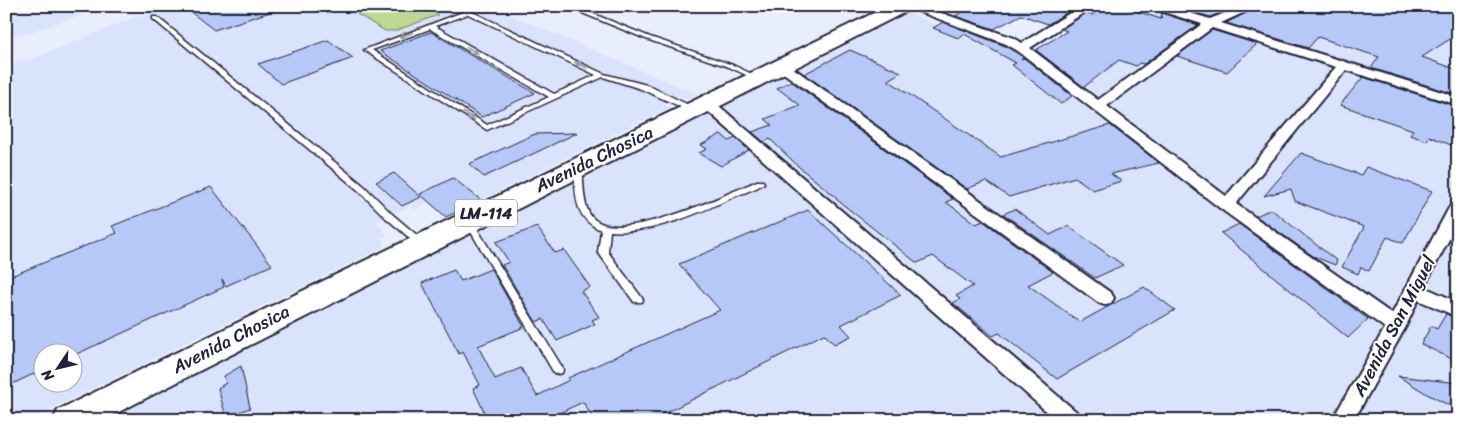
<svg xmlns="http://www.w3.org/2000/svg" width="1464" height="426" viewBox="0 0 1464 426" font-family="Sriracha,sans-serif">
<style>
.built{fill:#d9e3fb;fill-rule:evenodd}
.green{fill:#bdd88f;stroke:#707d65}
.building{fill:#b5c8f7;stroke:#22223b}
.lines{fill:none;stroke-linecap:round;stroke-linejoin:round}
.service-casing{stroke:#22223b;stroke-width:3}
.minor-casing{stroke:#22223b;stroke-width:4}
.primary-casing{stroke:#22223b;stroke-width:4}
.service{fill:#fff;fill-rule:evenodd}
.minor{fill:#fff;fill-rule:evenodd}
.primary{fill:#fff;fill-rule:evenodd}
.oneway{fill:#9c9ca7}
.labels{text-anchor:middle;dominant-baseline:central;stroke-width:4;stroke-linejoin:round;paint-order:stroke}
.shield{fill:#fff;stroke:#646476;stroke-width:1}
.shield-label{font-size:16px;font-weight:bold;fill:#22223b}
.street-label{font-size:18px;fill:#22223b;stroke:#fff}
</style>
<rect width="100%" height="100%" fill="#e9eefd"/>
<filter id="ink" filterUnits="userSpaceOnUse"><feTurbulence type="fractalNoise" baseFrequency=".02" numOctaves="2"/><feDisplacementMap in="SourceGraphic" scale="10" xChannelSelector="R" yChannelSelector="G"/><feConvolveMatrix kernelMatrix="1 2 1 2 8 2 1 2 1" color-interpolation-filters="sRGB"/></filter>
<g filter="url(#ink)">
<path class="built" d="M6,6H107L29,33L6,37Z
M163,6H489L697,94L688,98L681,96L664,105L668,108L446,217L429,202L414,210L410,206L376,222L388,235L381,238L384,242L383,247L28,420H6V63L29,60ZM42,354H72V384H42Z
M1115,6H1458V420H107L909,13L1018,60Z"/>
<path class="green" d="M380,6H419L438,15L395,31H385L357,14Z"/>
<path class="building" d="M183,6H275L276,10L214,30Z
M974,6H1065L1073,9L1048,24L1021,15L994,29L955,16Z
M1106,6H1120L1161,19L1162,13L1198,25L1144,64L1139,63L1136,66L1119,60L1084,87L1036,50L1067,31L1062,29L1086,13L1092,15Z
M1174,6H1237L1210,17Z
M1260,6H1458V34L1422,57L1458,70V95L1371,68L1379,57L1318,37L1308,48L1226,23Z
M943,22L1005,46L1023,57L1021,60L1024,58L1072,96L1061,104L1012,65L1016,63L964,34L958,38L933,28Z
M1212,30L1257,44L1227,72L1177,56Z
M431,32L535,93L482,117L380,51Z
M328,40L353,58L281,84L258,64Z
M850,50L901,72L888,80L1001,157L1110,125L1159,163L1111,174L1121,181L1093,190L1075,177L1009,197L986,181L967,189L804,74Z
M1363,77L1458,107V148L1429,136L1427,141L1410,135L1413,130L1340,105Z
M791,81L953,199L946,202L976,224L983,221L1053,272L1028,285L1080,322L1144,287L1175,310L1057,379L999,333L993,336L953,303L960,299L956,296L973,286L933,256L917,263L836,199L837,198L799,167L770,139L764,142L752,132L772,125L765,119L800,105L777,88Z
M577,133L484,177L469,164L535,134Z
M721,134L729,141L735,138L749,150L721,166L699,153L707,149L701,145Z
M1301,153L1361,175L1366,167L1432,191L1403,243L1387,237L1369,271L1361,267L1358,274L1342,267L1364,227L1295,201L1291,189L1264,196Z
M394,173L421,197L402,206L376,182Z
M453,178L481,200L446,217L420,194Z
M211,187L272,265L226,286L222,279L224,287L72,356V354H42V370L6,387V278L117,233L112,226Z
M1015,209L1050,235L1068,226L1123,265L1095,278L1003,214Z
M1271,209L1337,261L1335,265L1313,256L1256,216Z
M808,210L901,295L841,325L851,336L834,344L824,334L651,420H594L583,402L544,420H488L473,388L480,385L463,352L459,354L422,283L454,270L461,281L491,269L524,327L478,346L495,379L521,368L537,396L569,380L568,378L720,310L679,264Z
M1239,224L1288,260L1368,319L1348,338L1221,233Z
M537,227L555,253L564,250L590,287L581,291L599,317L592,320L595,324L557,341L543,319L536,322L502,265L509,262L496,242Z
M1446,314L1458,319V362L1421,344L1431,326L1437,329Z
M241,366L250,408L226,417L218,388L226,383L224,376Z
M1398,376L1458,383V410L1427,394Z"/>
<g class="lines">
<g class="service-casing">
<path id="service" d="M565,6H574L650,37L733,65L760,78L759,79H755L729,67L646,39Z
M468,10L604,74L647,85L697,109L693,111H690L641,89L603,77L487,130L364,50ZM468,14L596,75L554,94L435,26ZM430,29L549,97L487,125L372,50Z
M153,17H157L364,186L392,214L425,242L427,244L425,246H419L386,218L358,190L153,19Z
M575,165H578L582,167C584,182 582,203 591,216C616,248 727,194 757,181H763L764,183C757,189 745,192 736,196C699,213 651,235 610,231L608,252L642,298L643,300L642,302H634L598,252L601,230C573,218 576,194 574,167Z
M469,219L473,222L562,367L563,370L562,373L558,374L554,373L465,222Z"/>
</g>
<g class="minor-casing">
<path id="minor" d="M904,6H921L1014,38L1022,43L1081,6H1094L1030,48L1098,100L1202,24L1151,8L1150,6H1167L1210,19L1243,6H1258L1221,23L1458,97V105L1346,70L1236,204L1392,314L1450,206L1452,202L1458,201V222L1424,287L1458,302V317L1418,300L1406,326L1354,420H1332L1385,328L1221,209L1018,51L1006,44ZM1212,28L1336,67L1226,196L1107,106Z
M782,62L786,63L1111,293L1114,298L1111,303L1105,305L1099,303L778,69L776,66Z
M707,99L712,100L1079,414L1082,420H1056L702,106L700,103L702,100Z"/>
</g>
<g class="primary-casing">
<path id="primary" d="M888,6H912L909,10L103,420H53L58,410Z"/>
</g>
<use href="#service" class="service"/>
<use href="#minor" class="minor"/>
<use href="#primary" class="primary"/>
</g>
<defs><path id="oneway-solid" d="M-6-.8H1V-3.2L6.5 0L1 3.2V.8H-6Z" transform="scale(1.25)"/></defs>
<g class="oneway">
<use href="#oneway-solid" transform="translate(406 35) rotate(159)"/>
<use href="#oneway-solid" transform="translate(472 50) rotate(30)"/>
<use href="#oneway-solid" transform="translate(581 65) rotate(-155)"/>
<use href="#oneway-solid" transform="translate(469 116) rotate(33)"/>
</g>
</g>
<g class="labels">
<rect class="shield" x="455" y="199.5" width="62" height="27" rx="4"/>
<g class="shield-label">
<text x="486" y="213">LM-114</text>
</g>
<g class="street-label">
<text transform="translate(594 159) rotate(-26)">Avenida Chosica</text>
<text transform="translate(1394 326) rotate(-62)">Avenida San Miguel</text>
<text transform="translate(231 339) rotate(-27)">Avenida Chosica</text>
</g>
</g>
<rect width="1464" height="426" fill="none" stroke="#fff" stroke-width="25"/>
<rect x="12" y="12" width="1439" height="401" fill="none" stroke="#22223b" stroke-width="2" filter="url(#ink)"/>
<g transform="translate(58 368) rotate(235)"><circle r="24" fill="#ffffff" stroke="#a7a7b1"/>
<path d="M0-4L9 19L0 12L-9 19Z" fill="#22223b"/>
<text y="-8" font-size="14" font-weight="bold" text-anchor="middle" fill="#22223b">N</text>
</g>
</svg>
